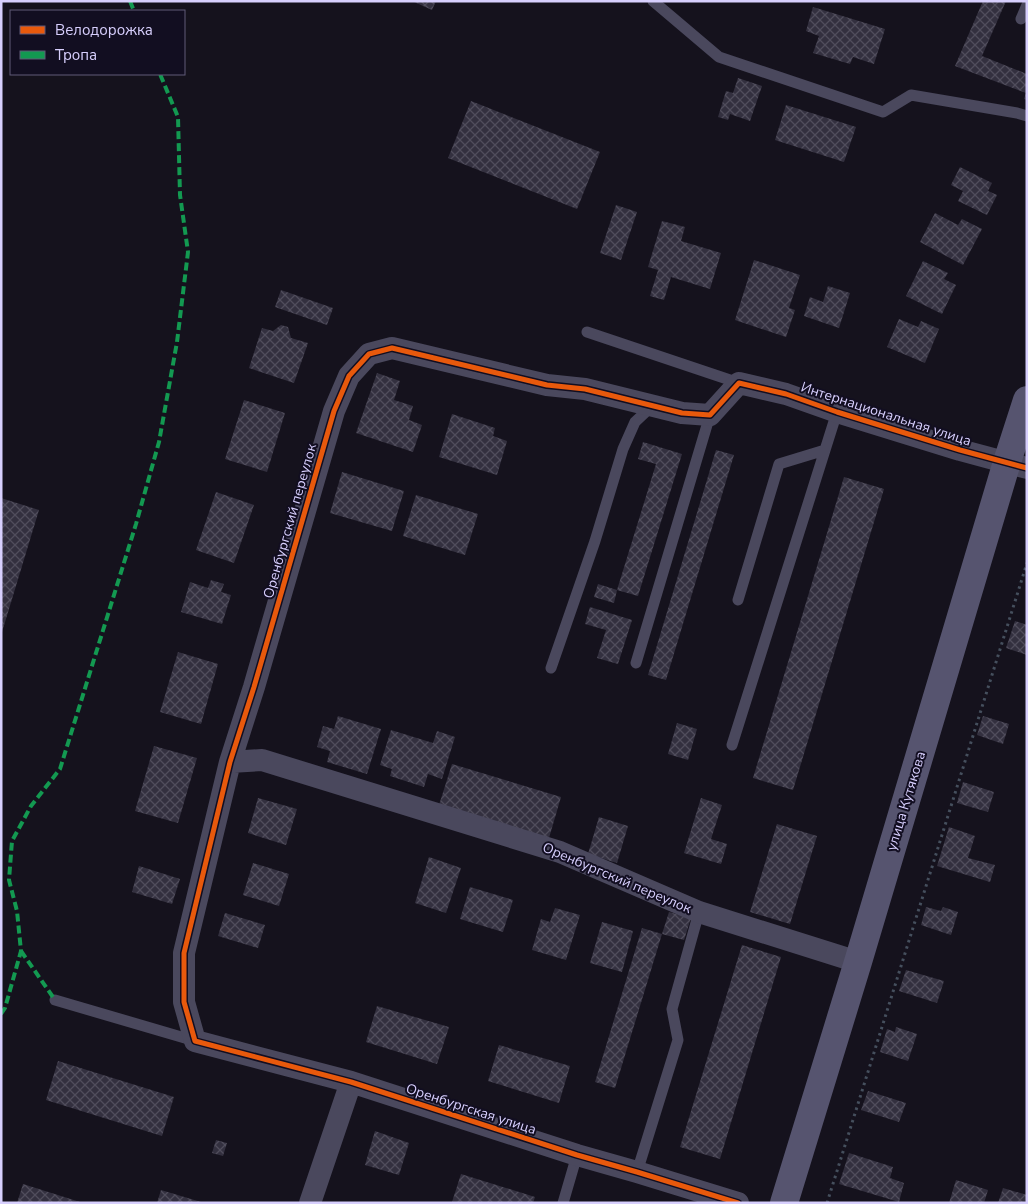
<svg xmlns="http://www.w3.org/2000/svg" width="1028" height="1204" viewBox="0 0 1028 1204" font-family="'Nunito Sans',sans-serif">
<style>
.building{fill:url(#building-cross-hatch)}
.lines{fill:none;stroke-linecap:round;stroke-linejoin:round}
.path{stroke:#454f5d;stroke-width:3;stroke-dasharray:2.5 4;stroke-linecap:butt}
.service{stroke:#4a485d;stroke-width:11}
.minor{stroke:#4a485d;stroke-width:22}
.secondary{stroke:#56546f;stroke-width:28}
.quiet{stroke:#139951;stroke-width:4;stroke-dasharray:8 4;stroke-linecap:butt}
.cycleway-casing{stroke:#120e21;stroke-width:8}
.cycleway{stroke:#e8590c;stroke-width:5}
.labels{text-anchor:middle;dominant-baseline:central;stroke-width:4;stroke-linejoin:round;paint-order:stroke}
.street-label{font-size:14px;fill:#d7cffd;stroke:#120e21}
</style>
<defs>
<pattern id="building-cross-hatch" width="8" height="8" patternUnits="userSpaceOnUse" patternTransform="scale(1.25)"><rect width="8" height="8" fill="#33303f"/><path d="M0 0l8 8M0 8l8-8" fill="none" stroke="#504d5c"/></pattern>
</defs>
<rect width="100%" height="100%" fill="#15121d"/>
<path class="building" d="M412,1H436L432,10Z
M983,1H1006L982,56L1027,74V100L1024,99L1026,93L955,66Z
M813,7L885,29L874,64L853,57L850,64L813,53L819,36L806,31Z
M738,78L762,86L750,121L730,114L728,120L718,117L726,91L733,93Z
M471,101L600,152L577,209L448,158Z
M786,105L856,127L844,162L775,140Z
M960,167L992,183L988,191L997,195L987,215L958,201L963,191L951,185Z
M616,205L637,212L621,260L600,253Z
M935,213L958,225L962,219L982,229L963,265L920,242Z
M662,221L685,227L681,241L721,253L710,289L671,277L664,300L650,296L658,270L648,267Z
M754,260L800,275L789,308L795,310L786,337L735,320Z
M923,261L948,273L944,279L956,285L942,314L906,296Z
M828,286L850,293L839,328L804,316L810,297L823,302Z
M281,290L333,308L327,325L275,307Z
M899,319L918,327L921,321L939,329L925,363L887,347Z
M281,325L288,327L291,338L308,343L294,383L249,368L262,328L273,331Z
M377,373L400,381L394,400L413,406L409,420L422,425L413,452L356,433Z
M244,400L285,413L267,472L225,459Z
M452,414L495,428L493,436L507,441L497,475L439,457Z
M643,442L682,454L638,596L617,590L656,464L638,459Z
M716,450L734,455L666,680L648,675Z
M342,472L404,491L392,531L330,513Z
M844,477L884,489L793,790L753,778Z
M216,492L254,505L234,563L196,550Z
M416,495L478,514L465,555L403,536Z
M1,498L39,510L2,632H1Z
M211,580L224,584L221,592L231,595L222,624L181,612L190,582L208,588Z
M598,584L617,590L614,603L594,597Z
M590,607L632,620L618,664L597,658L606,630L585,624Z
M1015,621L1027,625V655L1006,648Z
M178,652L218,664L201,724L160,712Z
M338,716L381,729L367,774L327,762L330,751L317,747L323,726L334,729Z
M983,716L1009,724L1003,744L977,735Z
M677,723L697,729L688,760L668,754Z
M391,730L433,743L437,731L455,737L442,779L428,774L424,787L390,776L392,769L380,765Z
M154,746L197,758L178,823L135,811Z
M452,764L561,797L549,838L439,805Z
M963,782L994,792L988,812L957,803Z
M258,798L297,809L286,845L248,833Z
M701,798L722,805L711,839L727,844L721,864L684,853Z
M599,817L628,826L617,863L588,854Z
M777,824L817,836L790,924L750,912Z
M949,827L975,836L968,858L995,865L990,882L937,866Z
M429,857L461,868L446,913L415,903Z
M253,863L289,874L279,906L243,895Z
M139,866L180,879L172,904L132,892Z
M470,887L513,900L503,932L460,919Z
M926,907L941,911L943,907L958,912L951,935L921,925Z
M555,908L580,915L566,960L532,950L541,919L550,922Z
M669,912L691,918L684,940L662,934Z
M225,913L265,925L258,948L218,936Z
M602,922L633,931L622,972L590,963Z
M642,928L662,934L615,1088L595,1082Z
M742,945L781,957L720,1159L680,1147Z
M906,970L944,981L937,1003L899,991Z
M377,1006L449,1027L437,1064L366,1042Z
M896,1027L917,1034L908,1061L880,1052L887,1029L895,1032Z
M499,1045L570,1066L559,1103L488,1081Z
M58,1061L174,1097L162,1136L46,1100Z
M868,1091L906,1103L899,1122L861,1110Z
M375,1131L409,1143L399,1175L365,1165Z
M216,1140L227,1143L223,1156L212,1153Z
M849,1153L893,1167L890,1178L904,1183L899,1202L839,1184Z
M461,1174L535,1197L533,1203L452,1202Z
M956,1180L988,1190L984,1203H949Z
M23,1184L80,1202V1203H17Z
M1003,1188L1027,1195L1025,1203H998Z
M161,1190L201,1202V1203H157Z"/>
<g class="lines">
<path class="path" d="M827,1203L1027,563"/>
<path class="service" d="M653,1L719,57L883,112L911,95L1017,113L1027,116
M1021,19L1027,5
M587,332L739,383
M738,600L779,464L825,450
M636,663L710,415
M551,668L595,541L623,449L635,422L652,406
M732,745L837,412
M55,1000L195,1041
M637,1172L678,1040L672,1009L699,912
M563,1203L577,1155"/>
<path class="minor" d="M230,762L262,760L560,852L699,912L858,962
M310,1203L351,1082
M738,1203L637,1172L577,1155L351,1082L195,1041L184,1002V953L230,762L254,687L334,411L349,376L369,354L392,348L547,385L585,389L682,413L710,415L739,383L786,394L837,412L960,450L1027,468"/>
<path class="secondary" d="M784,1203L858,962L1007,462L1027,400"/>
<path class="quiet" d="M130,1L134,11
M21,951L55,1000
M1,1014L5,1008L21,951L17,911L9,880L12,841L31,806L60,769L136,524L159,442L177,342L188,252L180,195L178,117L160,74"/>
<g class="cycleway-casing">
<path id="cycleway" d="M738,1203L637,1172L577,1155L351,1082L195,1041L184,1002V953L230,762L254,687L334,411L349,376L369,354L392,348L547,385L585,389L682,413L710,415L739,383L786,394L837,412L960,450L1027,468"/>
</g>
<use href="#cycleway" class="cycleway"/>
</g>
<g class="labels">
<g class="street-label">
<text transform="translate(886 414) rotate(18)">Интернациональная улица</text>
<text transform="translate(290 521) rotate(-74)">Оренбургский переулок</text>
<text transform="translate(906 801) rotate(-73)">улица Кутякова</text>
<text transform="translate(617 878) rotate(23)">Оренбургский переулок</text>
<text transform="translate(471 1109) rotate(18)">Оренбургская улица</text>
</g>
</g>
<rect width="1028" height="1204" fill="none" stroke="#d7cffd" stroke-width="5"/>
<rect x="10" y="10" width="175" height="65" fill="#120e21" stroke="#615b79"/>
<rect x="20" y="26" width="25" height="8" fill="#e8590c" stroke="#615b79"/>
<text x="55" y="35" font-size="15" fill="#d7cffd">Велодорожка</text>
<rect x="20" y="51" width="25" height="8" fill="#139951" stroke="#615b79"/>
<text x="55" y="60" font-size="15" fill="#d7cffd">Тропа</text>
</svg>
